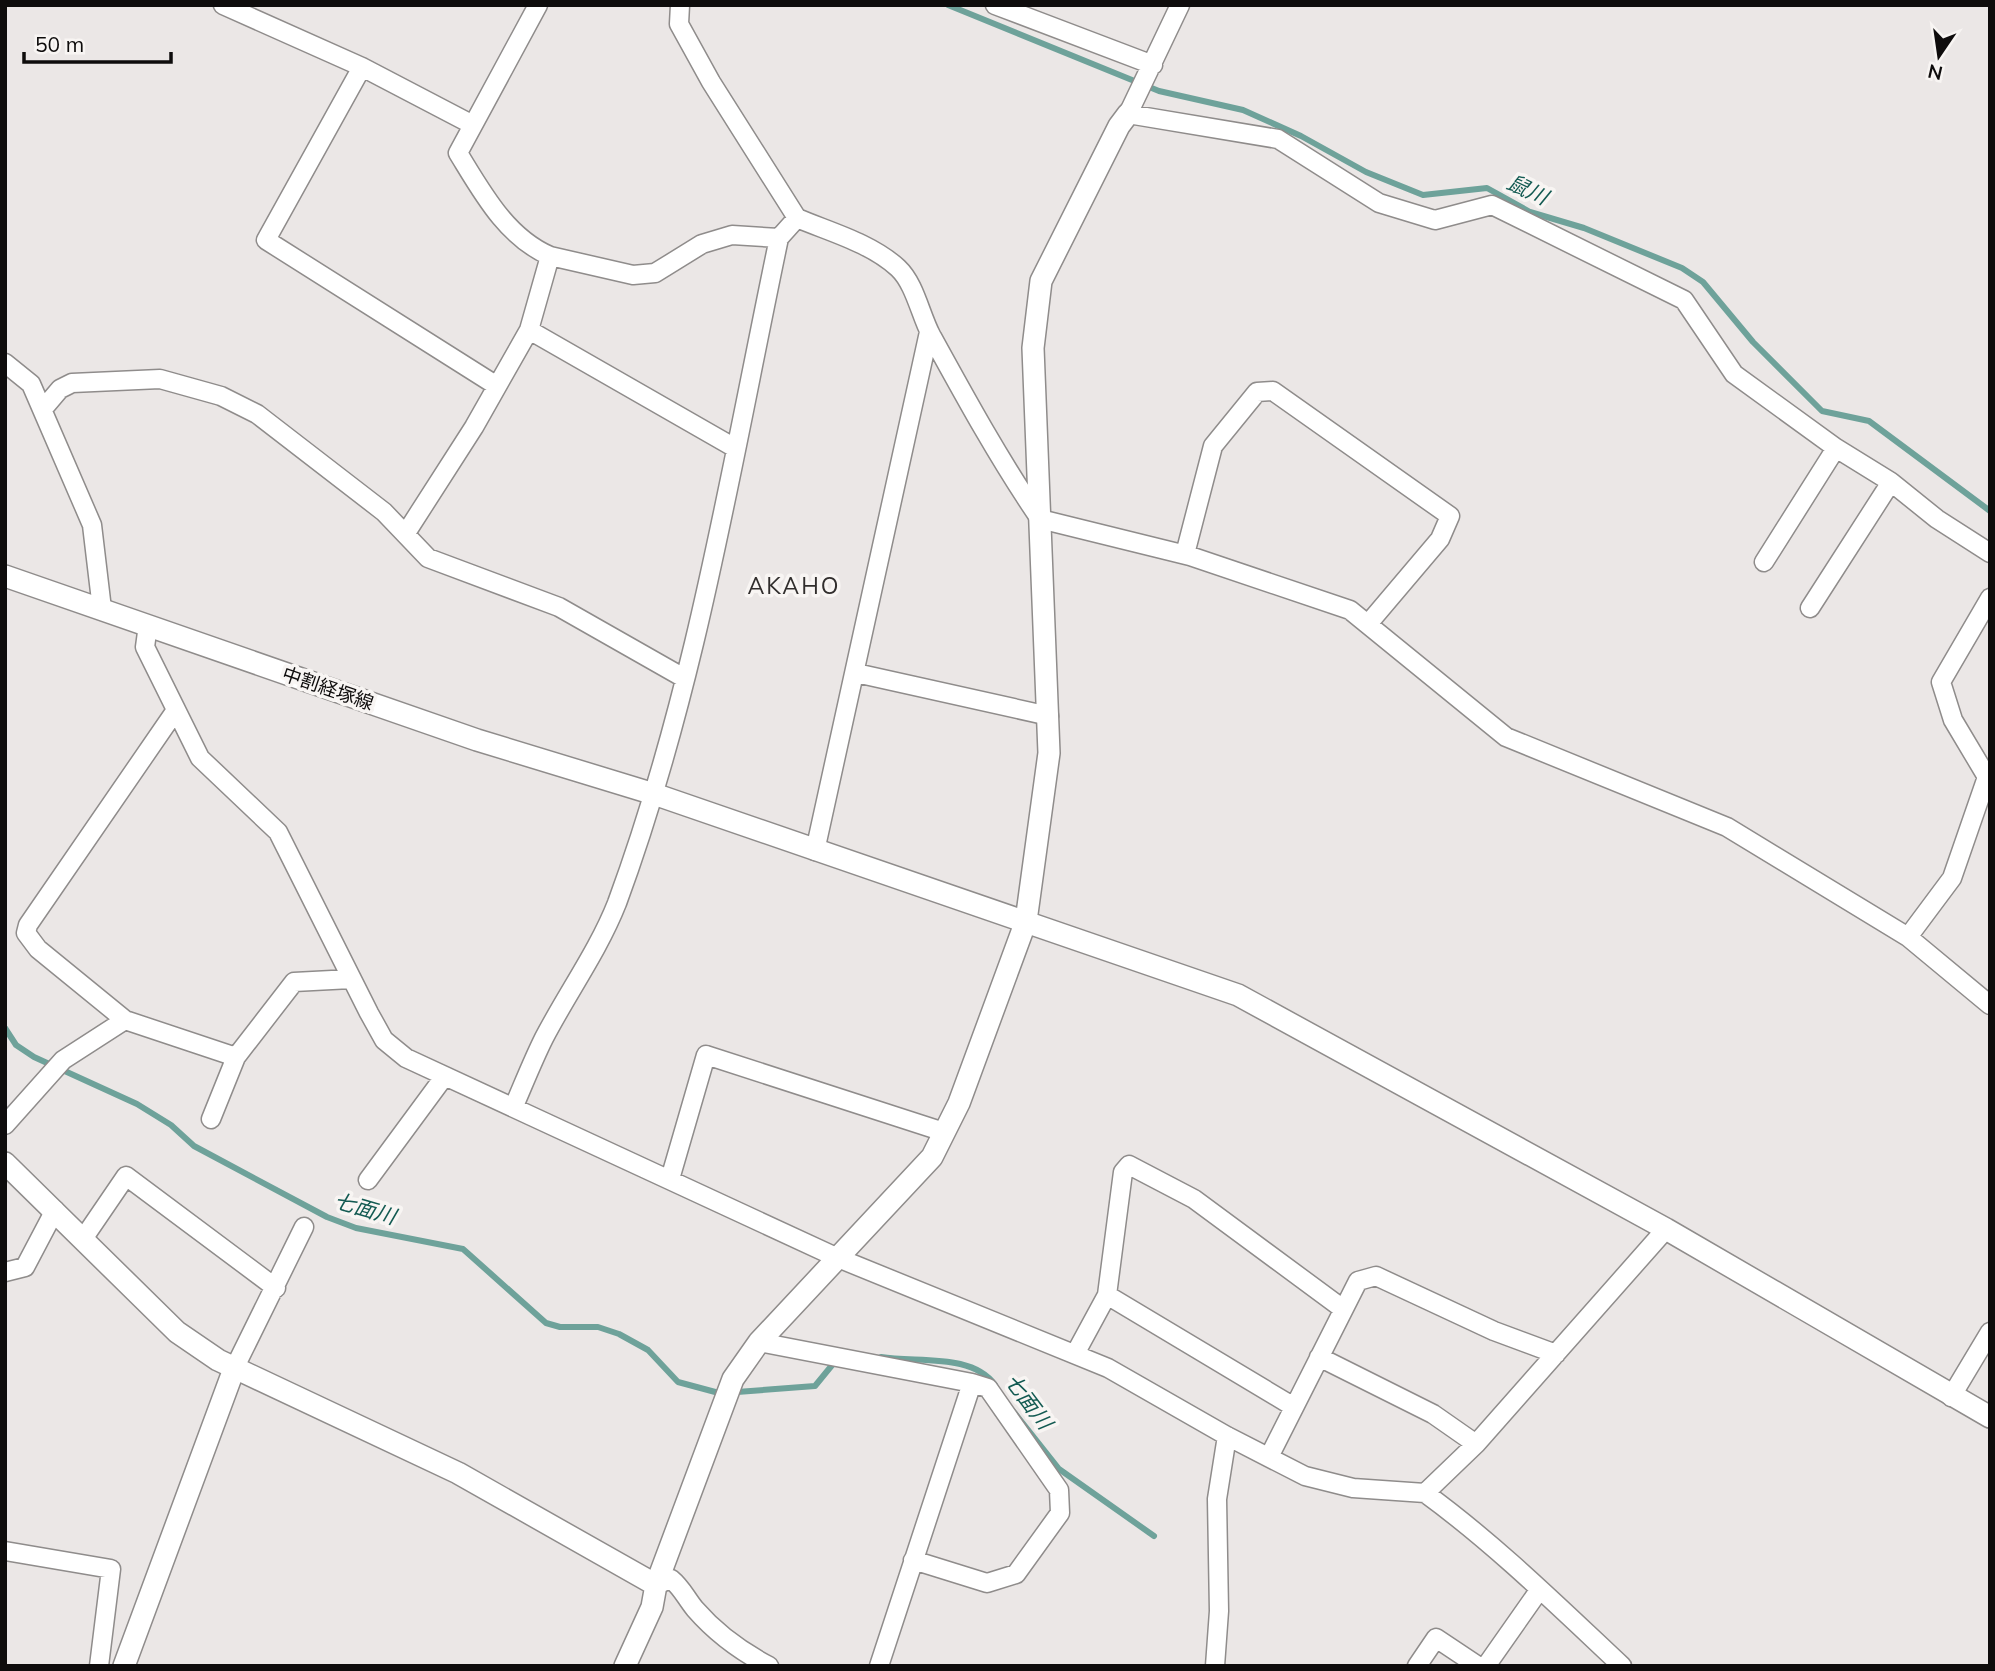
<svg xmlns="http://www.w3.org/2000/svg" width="1995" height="1671" viewBox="0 0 1995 1671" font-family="Mulish,'Noto Sans JP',sans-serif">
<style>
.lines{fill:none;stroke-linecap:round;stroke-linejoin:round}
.stream{stroke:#6ea29a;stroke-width:6}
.minor-casing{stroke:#8f8c8b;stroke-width:21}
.tertiary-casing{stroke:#8f8c8b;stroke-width:24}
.minor{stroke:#fff;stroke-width:18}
.tertiary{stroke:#fff;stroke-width:21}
.labels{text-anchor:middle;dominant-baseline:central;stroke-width:7;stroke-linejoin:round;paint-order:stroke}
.street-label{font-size:19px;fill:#0e0c0c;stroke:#f8f5f3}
.water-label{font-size:21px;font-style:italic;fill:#135a52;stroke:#f8f5f3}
.quarter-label{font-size:23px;letter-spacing:2px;fill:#312e2d;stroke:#f8f5f3}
</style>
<rect width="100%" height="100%" fill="#ebe7e6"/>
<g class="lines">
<path class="stream" d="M948,5L1159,91L1243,110L1301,136L1366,172L1423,195L1487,188L1530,212L1584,228L1682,268L1703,282L1753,342L1822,411L1869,421L1990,511
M5,1028L16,1045L34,1057L137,1104L171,1125L194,1146L327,1217L356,1228L463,1249L546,1323L560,1327H598L619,1334L648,1350L678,1382L719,1393
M881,1357C918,1363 972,1353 995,1385
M737,1392L815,1386L833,1364
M1013,1411L1059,1469L1154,1536"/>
<g class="minor-casing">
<path id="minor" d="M223,5L362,67L473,125
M538,5L458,153C482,192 506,237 550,256L633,275L655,273L702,244L732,235L779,238
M680,5L679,24L711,82L797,218
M995,5L1153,65
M1180,5L1128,114L1278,139L1379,203L1435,220L1492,205L1684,300L1734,374L1836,448L1891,482L1810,608
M362,67L266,240L497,386
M529,330L735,448
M5,363L31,384L92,525L102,609
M43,409L60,389L72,383L160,379L221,396L257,414L384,512L428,558L559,607L684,678
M1891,482L1937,519L1990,553
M406,533L474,427L529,330L550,256
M1185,554L1213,446L1257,392L1273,391L1450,516L1440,539L1368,624
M1764,562L1836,448
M148,625L145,647L200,758L278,832L369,1013L384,1040L406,1058L838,1258L1108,1368L1227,1436L1305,1476L1353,1488L1425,1493L1476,1444L1666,1229
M856,673L1049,716
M815,851L929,332
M1908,937L1952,878L1987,777L1953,720L1941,682L1990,598
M125,1020L38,949L26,933L28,925L176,710
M514,1106C524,1083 533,1060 544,1038C568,992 598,951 617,903C696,689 732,461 779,238L797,218C830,232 871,243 898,268C915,284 920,314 931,335C965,397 1000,461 1040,519L1190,556L1350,610L1506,737L1727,827L1908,937L1990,1005
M211,1119L236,1057
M5,1125L63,1060L125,1020L236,1057L294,982L351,979
M670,1179L706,1055L944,1132
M368,1180L444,1077
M83,1239L126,1176L276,1288
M5,1272L25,1267L55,1210
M759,1342L972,1383L879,1666
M1075,1354L1107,1295
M1319,1357L1433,1414L1476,1444
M234,1369L304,1227
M1951,1397L1990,1332
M1294,1407L1107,1295L1123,1172L1129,1165L1194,1199L1343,1309
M1269,1457L1358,1281L1376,1276L1494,1331L1556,1354
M1425,1493C1495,1544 1558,1606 1622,1666
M5,1551L111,1569L99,1666
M913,1560L987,1583L1016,1574L1060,1513L1059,1490L988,1388L972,1383
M656,1585L671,1579C682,1588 686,1598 695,1609C715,1632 742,1652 769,1666
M1215,1666L1219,1611L1217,1499L1227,1436
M1417,1666L1436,1638L1478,1666
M1486,1666L1540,1589"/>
</g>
<g class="tertiary-casing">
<path id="tertiary" d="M5,576L477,740L654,794L1238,995L1666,1229L1990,1417
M5,1163L177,1332L218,1360L458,1473L656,1585
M124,1666L234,1369
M625,1666L652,1607L656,1585L733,1379L759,1342L932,1157L959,1103L1026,921L1049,753L1033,348L1041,281L1119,126L1128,114"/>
</g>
<use href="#minor" class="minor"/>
<use href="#tertiary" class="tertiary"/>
</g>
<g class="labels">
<g class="street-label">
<text transform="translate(328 688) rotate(19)">中割経塚線</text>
</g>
<g class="water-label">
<text transform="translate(1528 189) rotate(25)">鼠川</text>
<text transform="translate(365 1208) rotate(16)">七面川</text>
<text transform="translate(1029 1401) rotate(53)">七面川</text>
</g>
<g class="quarter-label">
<text x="794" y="585">AKAHO</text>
</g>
</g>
<rect width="1995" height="1671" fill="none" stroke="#0e0c0c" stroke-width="14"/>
<g transform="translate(1939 56) rotate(193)" stroke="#f8f5f3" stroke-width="5" paint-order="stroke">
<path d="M0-5L12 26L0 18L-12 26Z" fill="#0e0c0c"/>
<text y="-10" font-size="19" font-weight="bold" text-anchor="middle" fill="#0e0c0c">N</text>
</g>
<path d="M24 52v10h147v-10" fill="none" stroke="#0e0c0c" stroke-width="3.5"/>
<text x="35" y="52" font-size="21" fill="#0e0c0c" stroke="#f8f5f3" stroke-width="5" paint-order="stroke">50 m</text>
</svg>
